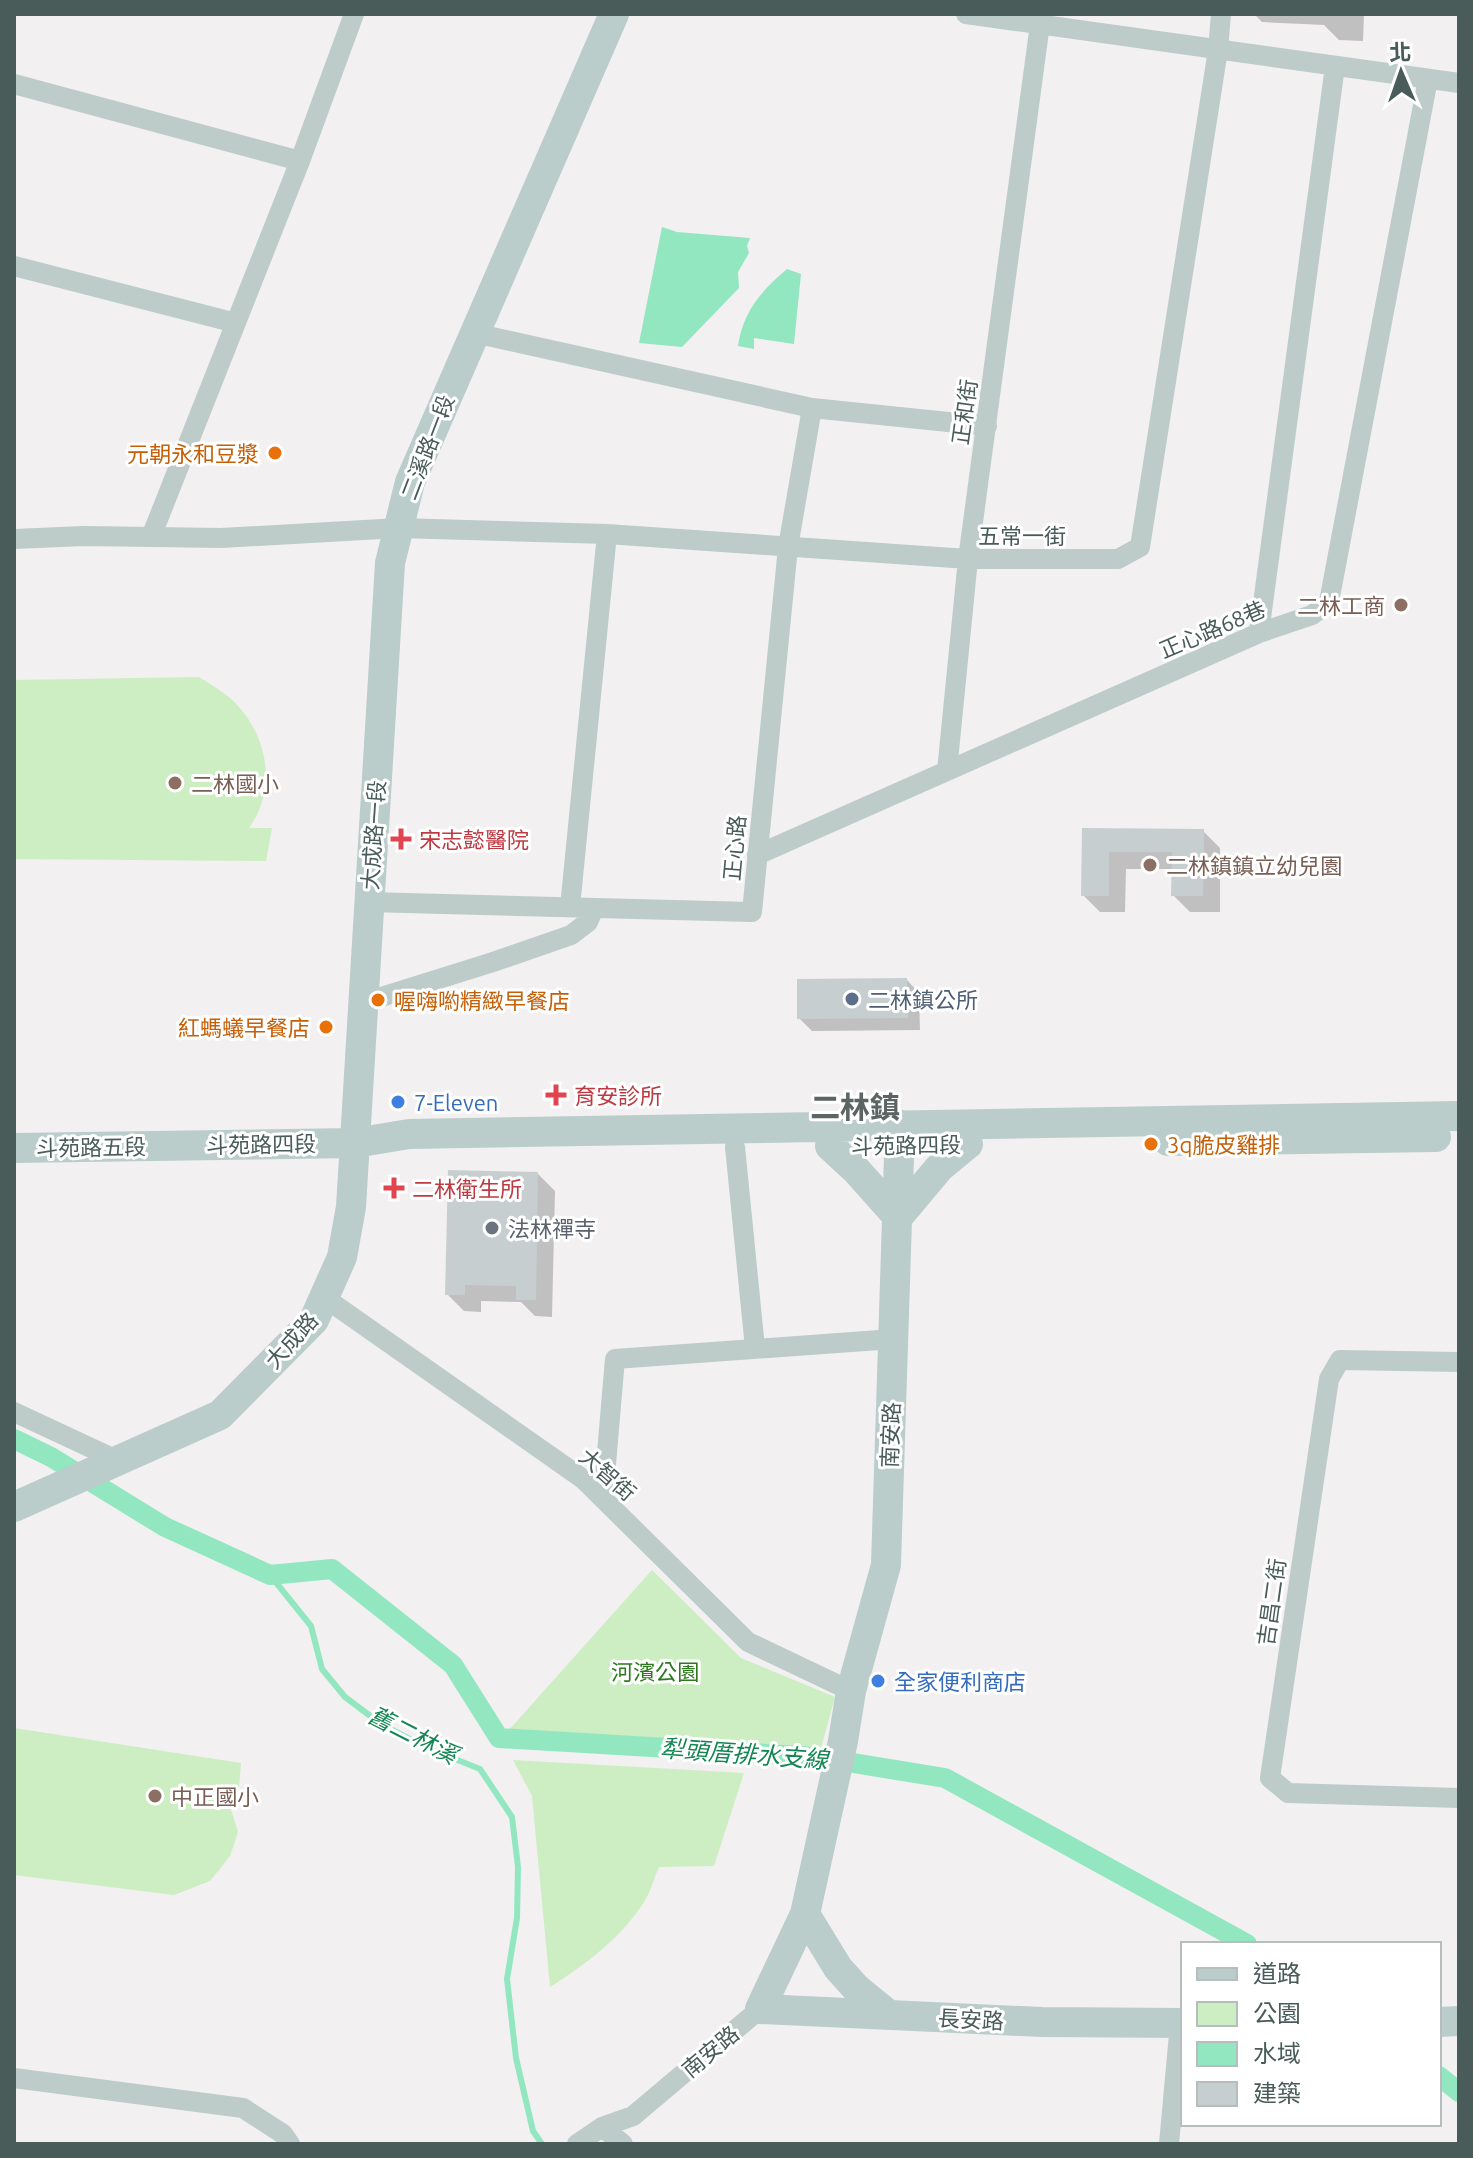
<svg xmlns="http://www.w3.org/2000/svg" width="1473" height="2158" viewBox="0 0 1473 2158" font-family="Ubuntu,'Noto Sans TC',sans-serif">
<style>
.green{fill:#cdedc2}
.water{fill:#92e7c1}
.shadow{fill:#0003}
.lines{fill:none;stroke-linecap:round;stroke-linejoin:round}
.stream{stroke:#92e7c1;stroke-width:6}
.canal{stroke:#92e7c1;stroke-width:20}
.building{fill:#c7cecf}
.street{stroke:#bdccc9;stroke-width:20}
.secondary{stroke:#bacdcb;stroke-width:30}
.food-dot{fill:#e8710a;stroke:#fff;stroke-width:3}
.education-dot{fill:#8d6e63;stroke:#fff;stroke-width:3}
.health-dot{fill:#e0444e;stroke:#fff;stroke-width:3}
.service-dot{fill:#5c6f8a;stroke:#fff;stroke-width:3}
.shop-dot{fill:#3f7fe0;stroke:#fff;stroke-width:3}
.worship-dot{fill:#6b7280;stroke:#fff;stroke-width:3}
.labels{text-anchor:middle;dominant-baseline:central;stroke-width:6;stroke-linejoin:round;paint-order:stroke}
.street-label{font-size:22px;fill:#495c59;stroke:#fff}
.food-label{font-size:22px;fill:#c56008;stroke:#fff;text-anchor:end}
.education-label{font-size:22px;fill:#785e54;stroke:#fff;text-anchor:start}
.health-label{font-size:22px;fill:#be3a42;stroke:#fff;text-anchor:start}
.service-label{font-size:22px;fill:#4e5e75;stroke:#fff;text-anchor:start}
.shop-label{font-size:22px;fill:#366cbe;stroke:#fff;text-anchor:start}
.worship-label{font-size:22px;fill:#5b616d;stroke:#fff;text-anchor:start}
.park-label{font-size:22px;fill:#2c7a1d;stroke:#fff}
.water-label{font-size:24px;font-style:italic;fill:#158653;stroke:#fff}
.district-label{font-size:30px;font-weight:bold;fill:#5d6464;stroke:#fff}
</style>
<rect width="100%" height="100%" fill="#f2f0f1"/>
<path class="green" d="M199,677C213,686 228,694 239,707C269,741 276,790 249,828H272L266,861L14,859V680Z
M652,1570L741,1658L835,1697L821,1748L508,1731Z
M14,1728L241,1763L239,1787H224L238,1832L230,1856L210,1881L174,1895L14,1875Z
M513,1760L744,1773L714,1866L659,1867C654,1878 651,1891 644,1902C621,1938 585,1965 550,1987L532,1796Z"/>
<path class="water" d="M662,227L677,232L750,238L747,246L749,253L738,272L739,288L682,347L639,343Z
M787,269L801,274L794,344L754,338V349L738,346C743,312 761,291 787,269Z"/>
<path class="shadow" d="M1254,14H1364L1363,41L1339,40L1324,25L1262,22Z
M1084,830L1203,831L1220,848V912H1190L1173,895V869H1126L1125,912H1100L1083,895Z
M907,980L919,993L920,1030L812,1031L799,1018Z
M538,1174L555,1191L552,1317L535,1316L521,1302L481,1301V1312L464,1311L447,1294Z"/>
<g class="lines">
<path class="stream" d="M270,1575L311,1626L322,1669L345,1697L381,1724L425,1747L480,1769L512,1817L518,1867L517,1918L507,1979L516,2058L533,2131L542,2144"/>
<path class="canal" d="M14,1439L51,1457L165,1527L270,1575L332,1569L453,1665L499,1738L817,1757L945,1778L1247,1944
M1439,2076L1459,2092"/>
</g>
<path class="building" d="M1082,828L1204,829L1203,896H1171L1172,852H1109V896H1081Z
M907,978L908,1018L797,1019V979Z
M448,1170L538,1172L536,1300H516V1286L465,1285V1295H445Z"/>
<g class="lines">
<path class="street" d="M966,14L1459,83
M14,84L300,161
M14,266L236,323
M474,333L812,408L987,426
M151,537L300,161L354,14
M14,539L84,536L221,538L399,528L607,534L968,559H1118L1140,547L1218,50L1221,14
M1259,633L1335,66
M947,771L968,559L1040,24
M757,855L1259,633L1312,615L1329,602L1428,79
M368,902L752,912L788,547L812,408
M570,907L607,534
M362,1003L493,962L571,935L588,922L594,908
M735,1147L755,1348
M325,1298L583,1479L748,1642L851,1691
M1459,1362L1340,1360L1329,1379L1270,1778L1288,1793L1459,1798
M14,1412L119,1461
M603,1499L615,1359L893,1339
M14,2078L243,2108L283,2134L290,2144
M602,2127L623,2144
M577,2144L602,2127L633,2116L760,2009
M1169,2144L1180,2023"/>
<path class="secondary" d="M900,1125L886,1565L851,1691L843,1741L805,1914L760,2009L1042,2022L1183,2023
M1168,1141L1436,1137
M830,1146L857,1171L898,1217L939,1168L968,1144
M14,1148L355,1143L409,1134L1459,1116
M14,1507L220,1415L314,1320L342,1257L351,1207L390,563L410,482L614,14
M805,1914L838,1968L856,1988L889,2015
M1439,2022L1459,2021"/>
</g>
<g class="food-dot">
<circle cx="275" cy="453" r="8"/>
<circle cx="378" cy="1000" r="8"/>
<circle cx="326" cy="1027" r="8"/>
<circle cx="1151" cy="1144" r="8"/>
</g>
<g class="education-dot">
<circle cx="1401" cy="605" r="8"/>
<circle cx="175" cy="783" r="8"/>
<circle cx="1150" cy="865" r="8"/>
<circle cx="155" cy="1796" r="8"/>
</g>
<g class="health-dot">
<path d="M397 827h8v8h8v8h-8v8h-8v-8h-8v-8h8z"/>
<path d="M552 1083h8v8h8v8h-8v8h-8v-8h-8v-8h8z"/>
<path d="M390 1176h8v8h8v8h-8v8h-8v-8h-8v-8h8z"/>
</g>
<circle class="service-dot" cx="852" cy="999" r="8"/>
<g class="shop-dot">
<circle cx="398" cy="1102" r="8"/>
<circle cx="878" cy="1681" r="8"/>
</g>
<circle class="worship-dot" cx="492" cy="1228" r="8"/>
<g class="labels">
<g class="street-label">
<text transform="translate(964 412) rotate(-82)">正和街</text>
<text transform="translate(427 447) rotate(-69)">二溪路一段</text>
<text x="1022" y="535">五常一街</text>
<text transform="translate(1212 629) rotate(-23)">正心路68巷</text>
<text transform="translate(373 835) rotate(-86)">大成路一段</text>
<text transform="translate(734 848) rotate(-85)">正心路</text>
<text transform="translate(261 1144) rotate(-1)">斗苑路四段</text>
<text transform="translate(906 1145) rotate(-1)">斗苑路四段</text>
<text transform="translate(91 1147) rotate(-1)">斗苑路五段</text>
<text transform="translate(291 1340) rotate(-48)">大成路</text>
<text transform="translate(890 1435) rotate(-88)">南安路</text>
<text transform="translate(608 1474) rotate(41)">大智街</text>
<text transform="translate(1271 1602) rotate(-82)">吉昌二街</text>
<text transform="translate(971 2019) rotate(3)">長安路</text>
<text transform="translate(710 2051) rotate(-40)">南安路</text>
</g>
<g class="food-label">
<text x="259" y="453">元朝永和豆漿</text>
<text x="394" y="1000" text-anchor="start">喔嗨喲精緻早餐店</text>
<text x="310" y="1027">紅螞蟻早餐店</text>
<text x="1167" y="1144" text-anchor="start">3q脆皮雞排</text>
</g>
<g class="education-label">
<text x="1385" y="605" text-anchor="end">二林工商</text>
<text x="191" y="783">二林國小</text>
<text x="1166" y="865">二林鎮鎮立幼兒園</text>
<text x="171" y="1796">中正國小</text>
</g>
<g class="health-label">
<text x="419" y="839">宋志懿醫院</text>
<text x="574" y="1095">育安診所</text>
<text x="412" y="1188">二林衛生所</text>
</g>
<g class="service-label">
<text x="868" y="999">二林鎮公所</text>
</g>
<g class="shop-label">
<text x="414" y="1102">7-Eleven</text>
<text x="894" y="1681">全家便利商店</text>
</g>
<g class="worship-label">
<text x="508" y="1228">法林禪寺</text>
</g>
<g class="park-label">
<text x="655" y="1671">河濱公園</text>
</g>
<g class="water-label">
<text transform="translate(413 1735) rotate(27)">舊二林溪</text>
<text transform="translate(744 1754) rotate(4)">犁頭厝排水支線</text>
</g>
<g class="district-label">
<text x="855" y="1107">二林鎮</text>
</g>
</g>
<rect width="1473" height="2158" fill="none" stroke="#495c59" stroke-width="32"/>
<rect x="1181" y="1942" width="260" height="184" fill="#ffffff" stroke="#b6bebd" stroke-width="2"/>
<rect x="1197" y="1968" width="40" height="12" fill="#bacdcb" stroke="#b6bebd" stroke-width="2"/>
<text x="1253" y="1982" font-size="24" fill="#495c59">道路</text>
<rect x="1197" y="2002" width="40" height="24" fill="#cdedc2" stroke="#b6bebd" stroke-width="2"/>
<text x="1253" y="2022" font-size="24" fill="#495c59">公園</text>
<rect x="1197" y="2042" width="40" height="24" fill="#92e7c1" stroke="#b6bebd" stroke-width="2"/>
<text x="1253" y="2062" font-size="24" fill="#495c59">水域</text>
<rect x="1197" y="2082" width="40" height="24" fill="#c7cecf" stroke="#b6bebd" stroke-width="2"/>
<text x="1253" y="2102" font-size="24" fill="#495c59">建築</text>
<g transform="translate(1401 72) rotate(358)" stroke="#ffffff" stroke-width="6" paint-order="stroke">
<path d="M0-6L14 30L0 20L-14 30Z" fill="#495c59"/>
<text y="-12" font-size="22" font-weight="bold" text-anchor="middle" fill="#495c59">北</text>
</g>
</svg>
